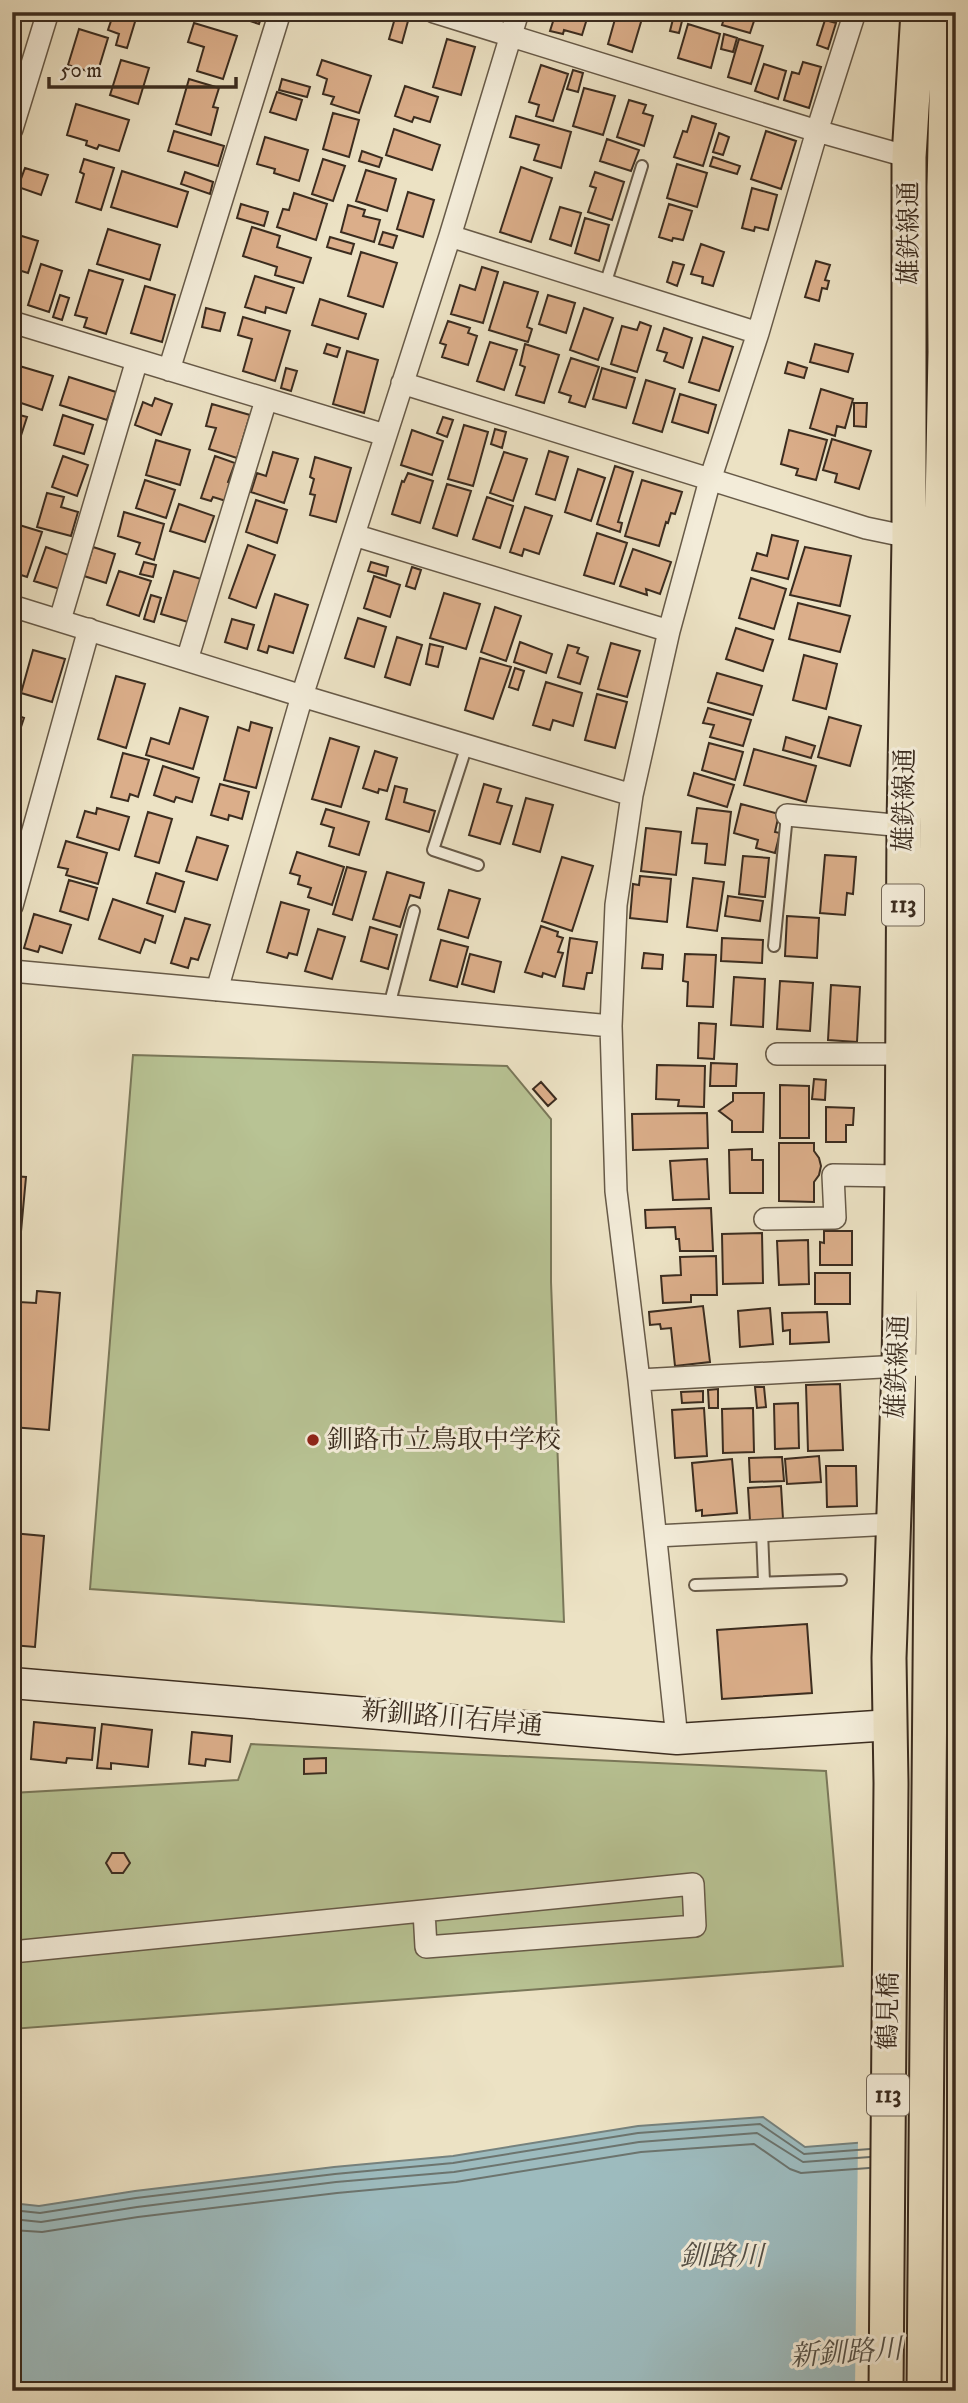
<svg xmlns="http://www.w3.org/2000/svg" width="968" height="2403" viewBox="0 0 968 2403" font-family="'IM FELL DW Pica','Noto Serif JP',serif">
<style>
.green{fill:#b8c394;stroke:#7a785a;stroke-width:2}
.water{fill:#9dbbbe;stroke:#76827e;stroke-width:2}
.pier{fill:#ece2c4}
.lines{fill:none;stroke-linecap:round;stroke-linejoin:round}
.shore{stroke:#6c746e;stroke-width:2}
.building{fill:#dbae8a;stroke:#3b2c1f;stroke-width:2}
.lane-casing{stroke:#675a48;stroke-width:14}
.street-casing{stroke:#675a48;stroke-width:24}
.secondary-casing{stroke:#3b2c1f;stroke-width:33}
.primary-casing{stroke:#3b2c1f;stroke-width:37}
.lane{stroke:#f3ecd9;stroke-width:10}
.street{stroke:#f3ecd9;stroke-width:21}
.secondary{stroke:#f3ecd9;stroke-width:30}
.primary{stroke:#ece2c4;stroke-width:33}
.poi-dot{fill:#8f2418;stroke:#f3ecd9;stroke-width:2.5}
.labels{text-anchor:middle;dominant-baseline:central;stroke-width:6;stroke-linejoin:round;paint-order:stroke}
.shield{fill:#f3ecd9;stroke:#726657;stroke-width:2}
.shield-label{font-size:24px;font-weight:bold;fill:#3b2c1f}
.street-label{font-size:26px;fill:#3b2c1f;stroke:#f3ecd9}
.poi-label{font-size:26px;fill:#3b2c1f;stroke:#f3ecd9;text-anchor:start}
.water-label{font-size:28px;font-style:italic;fill:#545047;stroke:#f3ecd9}
</style>
<rect width="100%" height="100%" fill="#ece2c4"/>
<filter id="stains"><feTurbulence type="fractalNoise" baseFrequency=".00286" numOctaves="4"/><feColorMatrix values="0 0 0 0 .2 0 0 0 0 .09 0 0 0 0 .02 0 0 0 .5 -.17"/></filter>
<radialGradient id="worn" r=".72"><stop offset=".6" stop-color="#630" stop-opacity="0"/><stop offset="1" stop-color="#630" stop-opacity=".3"/></radialGradient>
<path class="green" d="M133,1055L507,1066L551,1119V1282L564,1622L90,1589Z
M251,1744L826,1771L843,1966L12,2029V1793L238,1780Z"/>
<path class="water" d="M763,2117L805,2147L956,2135V2391H12V2203L39,2206L135,2191L334,2167L453,2156L638,2126Z"/>
<path class="pier" d="M955,2131L952,2391H855L858,2139Z"/>
<g class="lines">
<path class="shore" d="M12,2210L40,2213L136,2198L335,2174L453,2163L638,2133L760,2124L804,2154L870,2149
M12,2219L41,2222L137,2207L336,2182L454,2172L639,2142L757,2133L803,2162L870,2157
M12,2230L42,2232L138,2217L337,2193L456,2182L641,2152L754,2144L790,2169L801,2173L869,2168"/>
</g>
<path class="building" d="M114,12H138L127,48L116,45L119,34L108,30Z
M233,12H263L259,24L232,15Z
M556,12H589L582,35L564,30L563,34L550,31Z
M617,12H644L632,52L608,44Z
M726,12H757L750,33L722,25Z
M395,18L408,21L402,43L389,39Z
M673,19L682,21L679,33L670,31Z
M825,20L836,23L828,49L817,45Z
M194,23L237,36L223,79L197,71L204,47L188,42Z
M688,24L720,34L711,68L678,58Z
M79,29L108,38L97,74L68,65Z
M724,34L737,38L733,52L721,49Z
M447,39L475,47L461,95L433,87Z
M739,39L763,46L751,84L728,77Z
M121,60L149,68L138,104L110,95Z
M322,60L371,76L359,113L331,104L334,97L323,94L327,79L317,75Z
M803,62L821,67L809,108L784,100L792,72L799,74Z
M764,64L786,71L778,99L755,91Z
M541,65L568,74L553,121L536,116L539,105L529,102Z
M573,70L583,73L578,92L567,89Z
M189,79L219,88L213,107L218,108L211,135L176,124Z
M282,79L310,87L307,97L279,90Z
M405,86L438,97L430,122L414,117L412,122L395,116Z
M584,88L615,96L603,135L573,126Z
M277,92L302,100L296,120L270,112Z
M629,100L646,105L643,113L653,116L644,146L617,137Z
M76,104L129,120L119,151L99,145L97,149L86,145L87,141L67,135Z
M333,113L359,120L349,157L323,149Z
M516,116L571,132L561,168L534,160L539,145L510,137Z
M692,116L716,124L703,166L674,157L683,131L687,132Z
M394,129L440,145L432,170L386,155Z
M174,131L224,146L218,166L168,151Z
M766,131L796,141L781,189L751,179Z
M719,133L729,137L723,155L713,152Z
M265,137L308,150L299,181L274,173L275,169L257,164Z
M607,139L639,150L631,171L600,161Z
M362,151L382,158L379,167L359,161Z
M713,157L740,166L737,174L710,166Z
M84,159L114,168L101,210L76,202L84,174L80,172Z
M323,159L345,166L333,201L312,194Z
M677,164L707,173L697,207L667,198Z
M521,167L552,178L531,242L500,232Z
M25,168L48,175L41,195L18,187Z
M366,170L396,179L387,211L356,201Z
M122,171L188,192L177,227L111,207Z
M185,172L213,182L210,194L181,184Z
M595,172L624,182L612,220L588,212L596,188L590,186Z
M752,188L777,195L768,230L755,227L754,231L742,228Z
M408,192L434,200L423,237L397,229Z
M294,193L327,204L316,240L277,227L283,209L289,210Z
M241,204L268,212L264,226L237,218Z
M669,204L692,211L683,240L673,238L672,241L659,237Z
M348,205L365,210L363,216L380,220L374,242L341,232Z
M560,207L581,213L571,246L550,239Z
M585,218L609,225L599,261L575,253Z
M252,227L280,236L277,247L311,258L303,283L275,275L277,267L243,256Z
M108,229L160,245L150,280L97,264Z
M383,232L397,236L393,248L379,244Z
M12,233L38,241L28,273L15,269L12,275Z
M330,237L354,244L351,254L327,247Z
M701,244L724,252L713,286L702,283L703,277L691,274Z
M361,252L397,263L383,307L348,296Z
M816,261L830,265L825,280L829,281L827,289L822,288L819,301L805,297Z
M673,262L684,265L677,286L667,282Z
M41,264L62,271L49,312L28,305Z
M482,267L498,272L483,323L451,314L460,285L475,290Z
M89,270L123,280L106,334L84,327L87,318L75,315Z
M255,276L294,288L286,313L266,307L265,313L245,307Z
M504,282L538,292L527,327L532,329L528,342L489,330Z
M145,286L175,295L162,342L131,333Z
M60,295L69,298L62,320L53,317Z
M548,295L575,303L566,333L539,324Z
M320,299L366,314L358,339L312,325Z
M206,308L225,313L220,331L202,327Z
M584,308L613,318L598,360L570,350Z
M243,317L290,331L275,381L243,371L252,339L238,335Z
M448,321L470,328L468,333L477,336L468,365L442,357L446,345L440,343Z
M640,322L651,326L637,372L611,364L622,326L637,330Z
M664,328L692,338L683,368L664,361L667,353L657,350Z
M703,337L733,347L719,391L689,382Z
M490,342L517,350L504,390L477,381Z
M327,344L340,348L337,357L324,353Z
M525,344L559,355L544,403L516,395L525,367L520,365Z
M815,344L853,354L848,372L810,362Z
M347,351L378,360L364,413L333,404Z
M571,358L599,367L585,407L569,402L571,396L559,392Z
M788,362L807,368L804,378L785,373Z
M16,365L53,376L42,410L12,400V375Z
M286,368L297,371L291,391L281,388Z
M602,368L635,378L626,408L593,399Z
M69,377L116,392L107,420L60,405Z
M646,380L675,389L662,432L633,423Z
M821,389L853,399L845,428L837,426L835,436L810,428Z
M680,394L716,405L708,433L672,422Z
M155,398L172,404L161,435L135,425L143,402L152,406Z
M854,403H867L866,427L854,426Z
M212,404L250,415L237,458L209,449L216,428L206,426Z
M12,413L27,417L15,454L12,453Z
M63,415L93,425L84,454L54,445Z
M443,417L453,420L447,437L437,433Z
M464,425L488,432L473,486L448,479Z
M495,429L506,432L502,448L491,444Z
M412,430L443,441L432,475L401,465Z
M789,430L827,440L816,480L796,475L798,469L781,464Z
M832,439L871,451L859,489L835,482L837,474L823,470Z
M156,440L190,450L180,485L146,475Z
M549,451L568,457L555,500L536,494Z
M273,452L298,459L284,503L251,492L257,473L266,476Z
M504,452L527,459L513,501L490,493Z
M63,456L88,465L77,496L52,487Z
M215,456L235,463L228,482L232,484L226,501L213,497L211,501L201,498Z
M315,457L351,468L336,522L310,515L315,495L310,494L314,479L310,477Z
M615,466L633,472L618,522L622,523L620,532L597,524Z
M578,469L605,478L591,521L565,512Z
M408,473L433,481L420,523L392,514L402,481L404,482Z
M145,480L175,490L166,518L136,508Z
M642,480L682,492L675,514L671,513L668,523L666,522L659,546L625,536Z
M447,484L471,491L457,536L433,528Z
M47,493L64,497L61,507L78,512L71,536L37,527Z
M487,497L513,506L500,548L473,539Z
M256,500L287,510L277,543L246,532Z
M179,504L214,516L205,542L170,531Z
M525,507L552,516L539,554L524,549L522,556L510,552Z
M124,512L164,524L154,560L136,554L140,543L118,536Z
M16,524L42,532L27,577L12,572V536Z
M597,533L627,543L614,584L584,575Z
M772,535L798,541L788,579L752,570L757,553L767,556Z
M248,545L275,555L256,608L229,598Z
M46,547L74,557L63,590L34,581Z
M93,547L115,554L106,583L84,576Z
M805,547L851,556L840,606L790,595Z
M633,549L671,562L660,594L646,589L647,595L620,586Z
M144,562L156,565L153,577L140,574Z
M371,562L388,567L386,576L368,571Z
M412,567L421,570L415,589L406,586Z
M119,571L151,581L139,616L107,605Z
M174,571L201,579L188,622L161,614Z
M374,576L400,585L390,617L364,608Z
M751,578L786,589L774,629L739,618Z
M444,593L480,604L466,649L430,638Z
M275,594L308,605L293,653L269,646L267,653L258,650Z
M151,595L161,598L154,622L144,619Z
M798,603L850,616L840,652L789,639Z
M495,607L521,616L506,661L481,652Z
M358,618L386,627L374,667L345,658Z
M232,619L254,625L247,649L225,642Z
M736,628L773,640L763,671L726,659Z
M397,637L422,645L410,685L385,677Z
M520,642L552,654L546,673L514,662Z
M611,643L640,651L627,697L598,689Z
M430,644L443,647L438,667L426,664Z
M568,645L579,648L577,653L588,657L580,684L558,677Z
M33,650L65,659L52,702L21,693Z
M804,655L837,664L826,709L793,700Z
M480,658L511,667L493,719L465,710Z
M515,668L524,671L518,690L509,687Z
M717,673L762,686L753,715L708,702Z
M116,676L145,684L126,748L98,739Z
M546,682L582,693L573,726L553,720L550,730L533,725Z
M597,694L627,702L615,748L585,740Z
M180,708L208,717L193,769L146,755L151,738L169,744Z
M708,708L751,720L743,746L710,737L714,725L703,723Z
M12,714L24,718L12,754Z
M829,717L861,726L850,766L818,757Z
M251,722L272,728L256,788L224,780L238,727L249,731Z
M786,737L815,746L811,758L783,750Z
M330,738L359,747L341,807L312,799Z
M709,743L743,752L735,780L702,770Z
M754,749L816,766L806,802L744,785Z
M375,751L397,758L387,791L379,789L378,793L363,788Z
M123,753L149,760L138,797L130,794L128,801L111,797Z
M163,766L199,778L192,802L176,797L174,802L154,795Z
M694,773L734,785L727,807L688,795Z
M12,784L20,787L13,812H12Z
M220,784L249,792L242,819L229,815L228,820L211,815Z
M484,784L501,789L497,802L512,806L500,844L469,835Z
M395,786L407,789L404,802L435,811L429,832L386,819Z
M526,798L553,805L540,852L513,844Z
M741,804L779,814L775,832L780,833L775,853L756,848L758,840L734,833Z
M97,808L129,817L119,850L77,837L85,811L96,814Z
M697,808L731,812L725,865L705,863L707,844L692,843Z
M326,809L369,822L359,855L329,846L334,828L321,824Z
M148,812L172,819L159,863L135,856Z
M646,828L681,832L676,875L641,871Z
M197,837L228,846L217,880L186,871Z
M66,841L107,853L98,884L66,875L68,869L58,867Z
M297,852L344,867L332,905L308,897L311,888L298,884L300,876L290,873Z
M825,855L856,857L853,894L847,893L845,915L820,913Z
M743,856L769,858L765,897L739,894Z
M562,857L593,866L572,931L542,921Z
M347,867L366,872L352,920L333,914Z
M387,872L424,883L420,898L410,895L400,927L373,919Z
M156,873L184,882L175,912L147,903Z
M640,876L671,879L667,922L630,918L633,884L639,885Z
M693,878L724,882L717,931L687,927Z
M69,880L97,888L88,920L60,911Z
M449,890L480,899L468,938L438,929Z
M728,896L763,901L760,921L725,916Z
M113,899L163,916L155,943L145,939L140,953L99,939Z
M281,902L309,910L297,955L289,953L287,958L267,952Z
M34,914L71,925L62,953L40,946L38,952L24,948Z
M787,916L819,918L817,958L785,956Z
M185,918L210,925L198,960L191,958L188,968L171,963Z
M541,926L558,932L557,936L563,938L558,952L563,953L555,977L543,973L542,977L525,972Z
M370,927L397,935L388,969L361,961Z
M318,929L345,937L332,979L305,971Z
M570,938L597,942L592,973H587L584,989L563,986Z
M722,938L763,940L762,963L721,961Z
M441,940L468,947L457,987L430,980Z
M644,953L663,955L662,969L642,968Z
M470,954L501,962L494,992L462,984Z
M685,954L716,955L713,1007L687,1006L688,982L683,981Z
M734,977L765,979L763,1027L731,1025Z
M780,981L813,983L810,1031L777,1029Z
M831,985L860,987L857,1042L828,1040Z
M699,1023L716,1024L714,1059L698,1058Z
M711,1063L737,1064L736,1086H710Z
M657,1065L705,1066L704,1107L678,1106L679,1100L656,1099Z
M814,1079L826,1080L825,1100L812,1099Z
M541,1082L556,1099L548,1106L533,1089Z
M780,1085L809,1086V1138H780Z
M733,1093H764L763,1132H732V1121L719,1111L733,1101Z
M826,1107L854,1108L853,1125H846V1142H826Z
M707,1113L708,1148L633,1150L632,1114Z
M779,1143H814V1151L819,1158L821,1166L819,1175L814,1182V1202L779,1201Z
M752,1149V1160H763V1193H730L729,1150Z
M707,1159L709,1199L673,1200L670,1161Z
M12,1176L26,1177L19,1253L12,1252Z
M711,1208L713,1251H680L679,1239H676L675,1227L646,1228L645,1210Z
M824,1231H852V1265H820V1242L824,1243Z
M762,1233L763,1283L723,1284L722,1234Z
M808,1240L809,1284L779,1285L777,1241Z
M716,1256L717,1295H691V1302L663,1303L661,1276L681,1275L680,1257Z
M815,1273H850V1304H815Z
M37,1291L60,1293L49,1430L12,1427V1379L19,1302L36,1303Z
M703,1306L710,1362L675,1366L671,1328L661,1329L660,1324L650,1325L649,1312Z
M770,1308L773,1344L740,1347L738,1311Z
M827,1312L829,1342L790,1344V1330L783,1331L782,1313Z
M840,1384L843,1450L808,1451L806,1385Z
M755,1387H764L766,1407L757,1408Z
M718,1389V1408H709L708,1390Z
M703,1391V1402L682,1403L681,1392Z
M798,1403L799,1448L775,1449L774,1404Z
M704,1408L707,1456L675,1458L672,1410Z
M753,1408L754,1452L723,1453L722,1409Z
M819,1456L821,1482L787,1484L785,1459Z
M782,1457L784,1481L750,1482L749,1458Z
M732,1459L737,1513L702,1516V1510L696,1511L692,1463Z
M826,1466H856L857,1506L827,1507Z
M781,1486L783,1519L750,1521L748,1488Z
M12,1533L44,1536L35,1647L12,1645Z
M807,1624L812,1693L722,1699L717,1630Z
M34,1722L95,1728L92,1760L67,1758L66,1763L31,1759Z
M102,1724L152,1730L148,1767L111,1763V1769L97,1768Z
M192,1732L232,1736L230,1762L206,1759L205,1766L189,1764Z
M326,1758V1773L304,1774V1759Z
M112,1853H124L130,1863L123,1873H112L106,1863Z"/>
<g class="lines">
<g class="lane-casing">
<path id="lane" d="M605,285L642,166
M467,745L433,850L478,865
M774,946L787,815
M389,1006L414,911
M762,1531L764,1582
M695,1585L841,1580"/>
</g>
<g class="street-casing">
<path id="street" d="M434,12L817,131L909,157
M12,129L48,12
M450,236L758,333
M12,322L385,435
M169,370L280,12
M402,383L866,528L919,539
M354,535L669,631
M12,606L302,696L632,795
M60,620L137,360
M187,660L266,400
M787,815L904,826
M12,906L89,629
M12,971L611,1026
M217,990L302,696L450,236L518,12
M777,1054H903
M765,1219L835,1218L833,1175L902,1176
M639,1380L956,1363
M656,1536L893,1524
M677,1739L639,1380L616,1191L611,1026L616,905L632,795L669,631L710,480L758,333L817,131L855,12
M12,1952L693,1884L695,1926L426,1947L424,1911"/>
</g>
<g class="secondary-casing">
<path id="secondary" d="M12,1683L677,1739L891,1725"/>
</g>
<g class="primary-casing">
<path id="primary" d="M886,2391L891,1783L889,1658L899,1365L902,1176L904,826L909,539V157L918,12
M924,2391L938,716L945,352L944,187L948,12"/>
</g>
<use href="#lane" class="lane"/>
<use href="#street" class="street"/>
<use href="#secondary" class="secondary"/>
<use href="#primary" class="primary"/>
</g>
<circle class="poi-dot" cx="313" cy="1440" r="7"/>
<g class="labels">
<g class="shield">
<rect x="882" y="884.5" width="42" height="41" rx="5"/>
<rect x="867" y="2074.5" width="42" height="41" rx="5"/>
</g>
<g class="shield-label">
<text x="903" y="905">113</text>
<text x="888" y="2095">113</text>
</g>
<g class="street-label">
<text transform="translate(909 233) rotate(-90)">雄鉄線通</text>
<text transform="translate(905 800) rotate(-89)">雄鉄線通</text>
<text transform="translate(898 1367) rotate(-88)">雄鉄線通</text>
<text transform="translate(452 1719) rotate(5)">新釧路川右岸通</text>
<text transform="translate(889 2011) rotate(-89)">鶴見橋</text>
</g>
<g class="poi-label">
<text x="327" y="1440">釧路市立鳥取中学校</text>
</g>
<g class="water-label">
<text x="722" y="2256">釧路川</text>
<text transform="translate(846 2353) rotate(-4)">新釧路川</text>
</g>
</g>
<rect width="968" height="2403" fill="none" stroke="#ece2c4" stroke-width="42"/>
<rect x="14" y="14" width="940" height="2375" fill="none" stroke="#3b2c1f" stroke-width="3.5"/>
<rect x="21" y="21" width="926" height="2361" fill="none" stroke="#3b2c1f" stroke-width="2"/>
<path d="M49 77v10h187v-10" fill="none" stroke="#3b2c1f" stroke-width="3.5"/>
<text x="60" y="77" font-size="21" fill="#3b2c1f" stroke="#f3ecd9" stroke-width="5" paint-order="stroke">50 m</text>
<rect width="100%" height="100%" filter="url(#stains)"/>
<rect width="100%" height="100%" fill="url(#worn)"/>
</svg>
